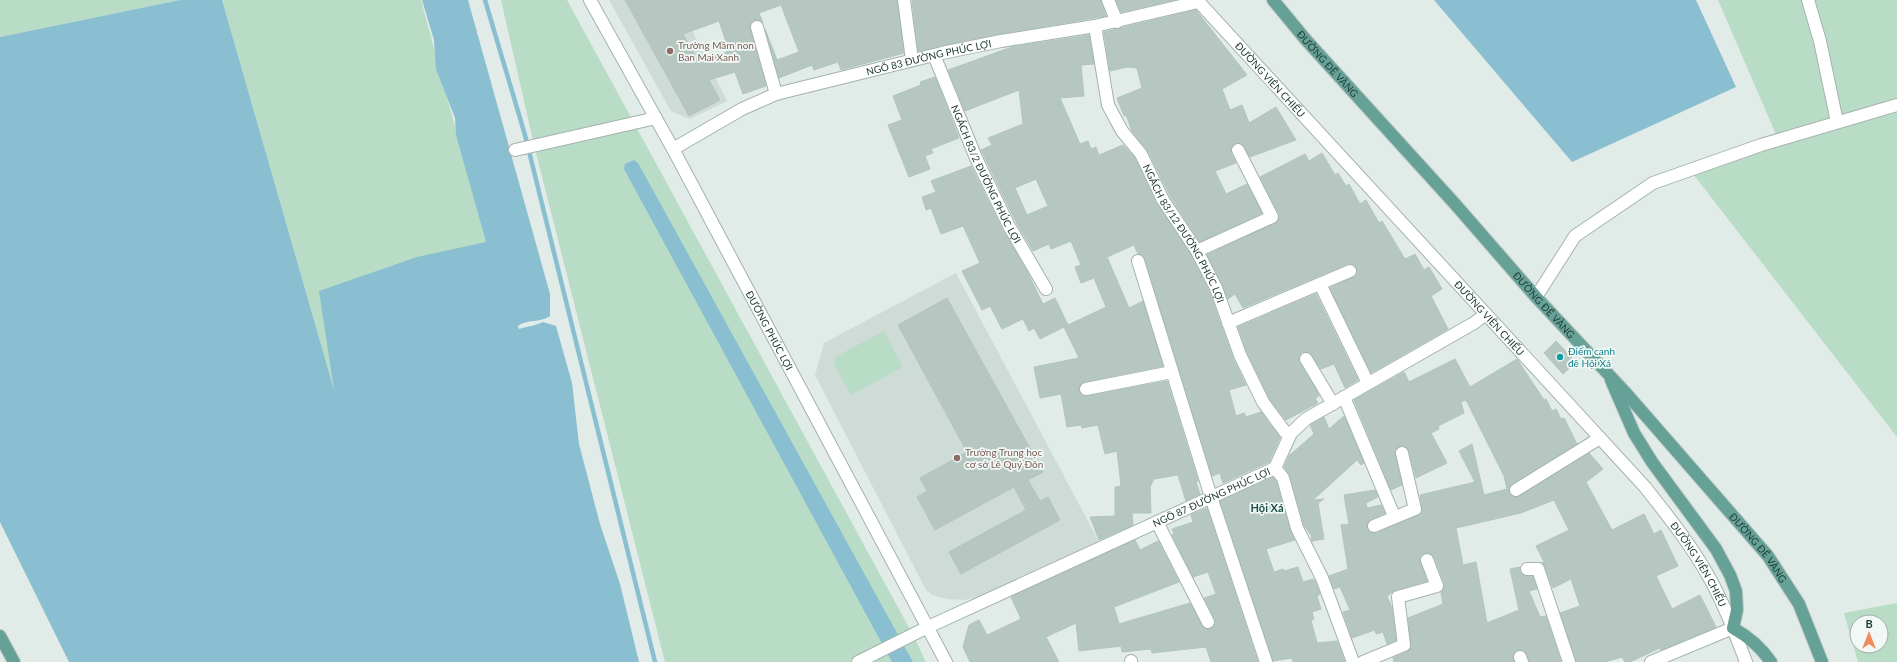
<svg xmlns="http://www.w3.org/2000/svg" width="1897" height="662" font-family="Lato,sans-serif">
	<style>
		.built { fill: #cfdbd6 }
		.green { fill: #b9dcc6; fill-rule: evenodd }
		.water { fill: #89bfd0 }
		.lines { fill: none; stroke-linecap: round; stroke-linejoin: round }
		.stream { stroke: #89bfd0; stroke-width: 4.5 }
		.building { fill: #b6c6c1; stroke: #b3c5bf; fill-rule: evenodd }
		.minor-casing { stroke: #a4b3af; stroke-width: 14 }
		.major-casing { stroke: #c1c8c7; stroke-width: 14 }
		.minor { stroke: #fff; stroke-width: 12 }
		.major { stroke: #65a196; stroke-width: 12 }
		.education-dot { fill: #8d6e63; stroke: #f1f8f5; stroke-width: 1.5 }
		.culture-dot { fill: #0f9aa8; stroke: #f1f8f5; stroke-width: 1.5 }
		.labels { text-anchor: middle; stroke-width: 3.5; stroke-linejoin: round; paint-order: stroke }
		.education-label { font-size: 10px; fill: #785e54; stroke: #f1f8f5; text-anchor: start }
		.street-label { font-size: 10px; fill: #213c37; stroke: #f1f8f5 }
		.culture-label { font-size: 10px; fill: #0d838f; stroke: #f1f8f5; text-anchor: start }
		.neighbourhood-label { font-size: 11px; font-weight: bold; fill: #1d4d46; stroke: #f1f8f5 }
	</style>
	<rect width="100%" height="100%" fill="#e1ebe7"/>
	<path class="built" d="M609,0H677L727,101L690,119L671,111Z
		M956,273L1099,542L982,596L965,600L947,599L932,595L926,590L815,375L824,343Z"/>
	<path class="green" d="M0,0H180L0,37Z
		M222,0H421L486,242L335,394Z
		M501,0H567L913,635L926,662H665L534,145Z
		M1718,0H1897V437L1690,170L1778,139Z
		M884,331L903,367L851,395L834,365L835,357Z
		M1897,603V662H1858L1844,613ZM1857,622H1881V646H1857Z"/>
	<path class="water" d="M180,0H222L334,390L319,291L417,257L486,242L456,135L455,118L436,69L434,40L422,0H468L550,294V316C540,323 527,319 518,326L519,329C528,326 535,326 543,322L556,326L572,383L579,444L600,524L620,584L639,662H69L0,522V37Z
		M1434,0H1696L1736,87L1572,162Z
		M634,160L638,163L913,662H892L624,169L625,164Z"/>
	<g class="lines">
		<path class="stream" d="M485,0L525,135L655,662"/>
	</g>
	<path class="building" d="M625,0H897L904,53L841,70L838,62L814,70L812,65L779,78L765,29L777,60L799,52L781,5L759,13L763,23L759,20H755L750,26L766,86L743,94L735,72L709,80L720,100L689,116ZM719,21L729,51L698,61L683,34Z
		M912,0H1101L1106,16L1000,34L918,51Z
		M1116,0H1174L1121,12Z
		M1196,10L1247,75L1222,89L1230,110L1242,105L1249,123L1276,107L1296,140L1250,157L1242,144L1238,143L1232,146L1231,153L1236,163L1215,171L1226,194L1247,184L1262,213L1200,242L1170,196L1148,151L1132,131L1126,115L1124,116L1117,98L1142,88L1137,68L1127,67L1110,71L1104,32Z
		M1089,35L1094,64L1081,65L1084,96L1060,98L1080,144L1088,141L1091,149L1096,147L1099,155L1123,145L1135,158L1156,203L1191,255L1209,291L1233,358L1246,385L1229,390L1236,416L1244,413L1246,417L1261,412L1280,438L1269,462L1223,483L1220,473L1212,476L1145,259L1143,255L1138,254L1134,245L1107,257L1129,308L1143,301L1163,366L1085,382L1079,386V391L1083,396H1087L1167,381L1198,481L1196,482L1200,494L1186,501L1178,475L1154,479L1150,487L1151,513H1132L1133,525L1099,540L1090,517L1115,516V487L1121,486L1117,451L1105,454L1098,425L1082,428L1081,425L1067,427L1061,394L1040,398L1034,367L1079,358L1064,327L1040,339L1034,328L1029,331L1023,319L1002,329L990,306L982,310L962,271L980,263L963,226L941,234L931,208L926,210L922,197L936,192L931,181L971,166L1002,229L1027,271L1043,304L1055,298L1068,325L1106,307L1094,278L1081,283L1075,267L1081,265L1071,241L1051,249L1049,244L1033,251L1016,222L981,150L992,145L988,138L1023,124L1019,90L965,111L948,70L1012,47ZM1036,179L1048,206L1027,215L1015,188Z
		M935,77L959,138L931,149L933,153L925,156L930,169L909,177L888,125L902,120L893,96L921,85L920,82Z
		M1322,153L1335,175L1338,173L1346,186L1349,184L1360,204L1366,200L1379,223L1382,221L1405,259L1415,254L1424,270L1429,267L1442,289L1431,296L1448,329L1371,373L1330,288L1356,276L1357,272L1354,265L1347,264L1243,308L1235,294L1228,299L1207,255L1278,221L1279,214L1260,177L1305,154L1309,161Z
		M1316,294L1358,380L1345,388L1334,364L1321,369L1310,353L1302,352L1299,356V362L1316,389L1319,396L1315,398L1318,403L1286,420L1269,398L1247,352L1238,327Z
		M947,298L1043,472L1028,480L1040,501L1048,497L1060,520L961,574L949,552L1026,510L1014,487L935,530L917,497L927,491L920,478L967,452L898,325Z
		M1556,341L1576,362L1563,374L1544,353Z
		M1455,359L1470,387L1517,359L1544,400L1546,399L1552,411L1556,409L1561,419L1564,418L1577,444L1512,484L1509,490L1510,494L1516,497L1520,496L1589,453L1603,469L1586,482L1612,530L1644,514L1654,534L1661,530L1678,566L1656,576L1672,609L1700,595L1716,627L1661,650L1660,648L1630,662H1625L1622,657L1605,662H1576L1560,613L1580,606L1571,579L1553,588L1552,586L1545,567L1541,563L1544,562L1536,546L1569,530L1554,500L1521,513L1456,528L1463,565L1476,562L1487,623L1519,610L1510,569L1520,567V572L1523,575L1533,576L1537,589L1529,591L1540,617L1546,616L1561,662H1529L1527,654L1521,650L1514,653L1513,656L1514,662H1394L1393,658L1407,652L1411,648L1408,618L1443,604L1441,592L1444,588V583L1434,557L1428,553L1421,555L1420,559L1427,581L1396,590L1387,596L1392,608L1396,640L1387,644L1383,632L1376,634L1375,630L1352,638L1343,612L1350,610L1340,587L1334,589L1329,576L1348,569L1341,525L1349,524L1344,495L1375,490L1378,497L1366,503L1367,508L1381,505L1385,513L1371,519L1367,525L1369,532L1377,533L1420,514L1422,508L1420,495L1475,482L1459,451L1472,444L1484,495L1507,489L1504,476L1466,400L1461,402L1464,413L1438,426L1439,429L1431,433L1447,463L1416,478L1409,451L1405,446H1400L1397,448L1395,454L1402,485L1391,490L1354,400L1404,372L1409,382Z
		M1344,416L1364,463L1361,465L1357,460L1313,500L1324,499L1318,503L1324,539L1312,541L1311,535L1304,525L1290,476L1284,467L1290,454V455L1314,434L1310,425L1324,417L1329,429Z
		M1273,477L1276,481L1290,530L1295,540L1266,549L1274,572L1283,569L1284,571L1298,567L1303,582L1313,579L1315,581L1320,594L1317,596L1321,609L1312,612L1314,619L1311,620L1317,643L1337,641L1345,662H1293L1292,658L1273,661L1220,501Z
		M1207,508L1258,662H1211L1206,647L1152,653L1151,649L1122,652L1121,646L1079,651L1076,623L1046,637L1059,662H970L963,647L969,625L979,620L987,635L1021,619L1011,597L1135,540L1140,550L1158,541L1179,582L1114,607L1119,624L1190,603L1202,626L1207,629L1212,628L1215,623V619L1204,598L1216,594L1208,572L1193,577L1172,535L1174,534L1172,529L1193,522L1191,515Z"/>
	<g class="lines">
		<defs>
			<g id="minor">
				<path id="s1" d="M590,0L673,149L946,662"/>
				<path d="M904,0L912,60"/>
				<path d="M1108,0L1117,22"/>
				<path id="s2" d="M1197,0L1645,487C1668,516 1691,545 1709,577C1724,604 1735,633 1746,662"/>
				<path d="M1808,0L1820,41L1837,122"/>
				<path id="s3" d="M1095,26L1108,105L1122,131L1141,154L1163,200L1197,251L1216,288L1240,355L1263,402L1285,432L1291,433"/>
				<path d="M757,27L776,94"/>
				<path id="s4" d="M934,55L976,158L1009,226L1046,289"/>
				<path id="s5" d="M673,149L742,109L776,94L942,53L1001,41L1095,26L1198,2"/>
				<path d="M515,150L656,118"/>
				<path d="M1197,251L1272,217L1238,150"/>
				<path d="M1138,261L1211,497L1266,662"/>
				<path d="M1320,284L1368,383"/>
				<path d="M1536,297L1575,236L1653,183L1761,145L1897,105"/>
				<path d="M1228,323L1350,271"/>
				<path d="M1306,359L1333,404"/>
				<path d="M1086,389L1172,372"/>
				<path d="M1344,397L1394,516"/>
				<path d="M1275,468L1283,478L1297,528L1322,578L1353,662"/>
				<path d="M1516,490L1600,438"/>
				<path d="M1157,522L1208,622"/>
				<path d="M1374,526L1415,509L1402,453"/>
				<path d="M1527,569H1538L1569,662"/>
				<path d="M1520,657L1522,662"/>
				<path id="s6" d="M858,662L928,627L1275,468L1291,433L1306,419L1474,323L1486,314"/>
				<path d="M1131,662V661"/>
				<path d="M1363,662L1404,645L1398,597L1437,586L1427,560"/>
				<path d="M1651,662L1733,628"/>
			</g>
			<g id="major">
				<path id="s7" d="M1273,0L1306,40L1455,204L1536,297L1625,392L1768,556L1799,604L1822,662"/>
				<path d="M1611,380L1634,433L1652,462L1716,549L1730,575L1736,591L1737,610L1733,628C1749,637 1761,647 1771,662"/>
				<path d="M0,636L14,662"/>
			</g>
		</defs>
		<use href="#minor" class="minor-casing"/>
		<use href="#major" class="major-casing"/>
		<use href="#minor" class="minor"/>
		<use href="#major" class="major"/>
	</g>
	<g class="education-dot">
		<circle cx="670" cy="51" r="4"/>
		<circle cx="957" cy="458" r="4"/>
	</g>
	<circle class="culture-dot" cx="1560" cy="357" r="4"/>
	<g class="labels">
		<g class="education-label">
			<text x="678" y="49">Trường Mầm non<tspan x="678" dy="12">Ban Mai Xanh</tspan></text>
			<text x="965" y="456">Trường Trung học<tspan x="965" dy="12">cơ sở Lê Quý Đôn</tspan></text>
		</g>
		<g class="street-label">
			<text dy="4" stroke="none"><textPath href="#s5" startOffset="274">NGÕ 83 ĐƯỜNG PHÚC LỢI</textPath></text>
			<text dy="4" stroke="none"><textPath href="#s7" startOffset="84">ĐƯỜNG ĐÊ VÀNG</textPath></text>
			<text dy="4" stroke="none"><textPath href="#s2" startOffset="108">ĐƯỜNG VIÊN CHIẾU</textPath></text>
			<text dy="4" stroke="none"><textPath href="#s4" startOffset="130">NGÁCH 83/2 ĐƯỜNG PHÚC LỢI</textPath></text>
			<text dy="4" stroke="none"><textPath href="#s3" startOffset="230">NGÁCH 83/12 ĐƯỜNG PHÚC LỢI</textPath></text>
			<text dy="4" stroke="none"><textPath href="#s7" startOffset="408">ĐƯỜNG ĐÊ VÀNG</textPath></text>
			<text dy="4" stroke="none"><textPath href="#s2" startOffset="432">ĐƯỜNG VIÊN CHIẾU</textPath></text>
			<text dy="4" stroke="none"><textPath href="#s1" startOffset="376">ĐƯỜNG PHÚC LỢI</textPath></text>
			<text dy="4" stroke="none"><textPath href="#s6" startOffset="390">NGÕ 87 ĐƯỜNG PHÚC LỢI</textPath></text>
			<text dy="4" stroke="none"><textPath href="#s7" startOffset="732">ĐƯỜNG ĐÊ VÀNG</textPath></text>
			<text dy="4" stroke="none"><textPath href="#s2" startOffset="756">ĐƯỜNG VIÊN CHIẾU</textPath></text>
		</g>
		<g class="culture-label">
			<text x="1568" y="355">Điếm canh<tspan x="1568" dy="12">đê Hội Xá</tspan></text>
		</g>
		<g class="neighbourhood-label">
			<text x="1267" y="512">Hội Xá</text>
		</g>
	</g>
	<g transform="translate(1869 634)"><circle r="19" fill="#f1f8f5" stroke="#9eada9"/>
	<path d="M0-3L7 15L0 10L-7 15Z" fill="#f18b59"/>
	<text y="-6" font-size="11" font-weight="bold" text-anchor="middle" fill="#213c37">B</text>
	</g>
</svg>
